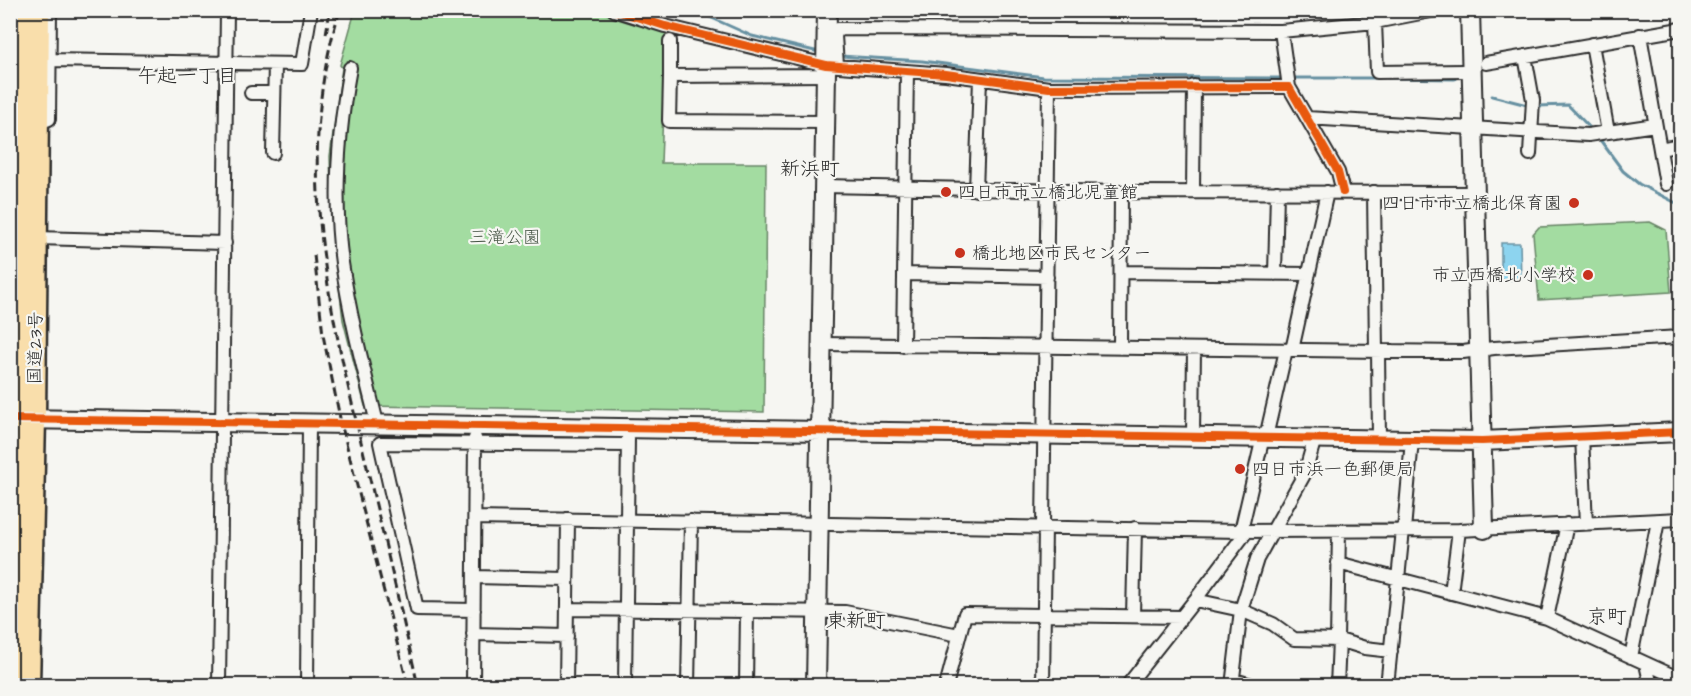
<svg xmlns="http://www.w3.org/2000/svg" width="1691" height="696" font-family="'Architects Daughter','Klee One',sans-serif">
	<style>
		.green { fill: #a3dca1; stroke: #678466; stroke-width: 1.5 }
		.water { fill: #8dd4ef; stroke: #6690a1; stroke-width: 1.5 }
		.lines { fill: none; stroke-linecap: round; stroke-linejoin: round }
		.stream { stroke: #6690a1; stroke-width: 3 }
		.street-casing { stroke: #2b2b2b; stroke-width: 16 }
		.secondary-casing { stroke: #2b2b2b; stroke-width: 22 }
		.highway-casing { stroke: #2b2b2b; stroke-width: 27 }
		.street { stroke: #f6f6f2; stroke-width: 12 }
		.secondary { stroke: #f6f6f2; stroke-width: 18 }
		.highway { stroke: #f9deab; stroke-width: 22 }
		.rail { stroke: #2b2b2b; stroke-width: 3; stroke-dasharray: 9 4.5; stroke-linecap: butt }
		.cycleway-casing { stroke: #f6f6f2; stroke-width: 11 }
		.cycleway { stroke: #e8590c; stroke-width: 8 }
		.poi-dot { fill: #c8321e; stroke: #f6f6f2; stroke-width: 2 }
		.labels { text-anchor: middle; stroke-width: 4.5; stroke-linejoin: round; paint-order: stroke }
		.poi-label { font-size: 18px; fill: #2b2b2b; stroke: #f6f6f2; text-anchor: start }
		.park-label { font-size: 18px; fill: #495748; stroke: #f6f6f2 }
		.street-label { font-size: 18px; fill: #2b2b2b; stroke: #f6f6f2 }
		.neighbourhood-label { font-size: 20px; fill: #2b2b2b; stroke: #f6f6f2 }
	</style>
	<rect width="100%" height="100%" fill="#f6f6f2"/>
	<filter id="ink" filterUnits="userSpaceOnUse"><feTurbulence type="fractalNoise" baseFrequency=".0167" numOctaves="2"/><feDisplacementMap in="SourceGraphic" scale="12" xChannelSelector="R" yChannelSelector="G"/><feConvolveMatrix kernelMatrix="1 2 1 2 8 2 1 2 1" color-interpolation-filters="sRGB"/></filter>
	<g filter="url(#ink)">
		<path class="green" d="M355,11H597L666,31L661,163H766L764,412L365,406L343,320L332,224L330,156L342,68L340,65Z
			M1650,222L1666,230L1671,292L1539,300L1533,234L1539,227Z"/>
		<path class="water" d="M1501,243H1520L1521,280H1501Z"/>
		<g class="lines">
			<path class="stream" d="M694,10L752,36L819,52
				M840,56L922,61L1044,77L1285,78
				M1292,78H1378
				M1388,78L1455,79
				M1492,96L1531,106
				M1537,106L1568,105L1592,130
				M1598,137L1623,171L1639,184L1680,205"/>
			<defs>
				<path id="street" d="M614,10L665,26L826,65L946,74L1049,88L1289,87L1338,172L1343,192
					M1375,22L1377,72L1465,71
					M1281,31L1289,87
					M1640,35L1666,184
					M1592,44L1608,132
					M1525,56L1533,100L1530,154
					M49,60L302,64L311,10
					M1486,63L1680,29
					M837,65L835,36L838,29L1281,31L1375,22L1436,10
					M350,68C338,133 333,197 342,263C350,317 364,370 377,423
					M670,76V41
					M251,93H274
					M1307,118L1588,135L1655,125
					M825,122L669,121L670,76L826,75
					M37,124L49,119L50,10
					M1660,149L1680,145
					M273,153L275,64
					M823,186L1121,192L1476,193
					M976,190L980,79
					M1193,192L1194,86
					M1374,192L1376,351
					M36,238L225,243
					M1121,272L1309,274
					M904,274L1047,277
					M1275,274L1277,192
					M821,344L1463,352L1494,348L1680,337
					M903,346L907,71
					M1120,348L1121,192
					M1292,350L1327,192
					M1378,351L1379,439
					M1193,436L1194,349
					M1582,436L1586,524
					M1266,437L1286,350
					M475,518L1241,531L1459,530L1680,519
					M1043,526L1049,88
					M1404,530L1412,440
					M1241,531L1263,437
					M1338,563L1547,618L1680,679
					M474,577L567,579
					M1451,593L1459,530
					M1195,600L1247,531
					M567,609L845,612L959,635
					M474,610L417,609L380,443L628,445
					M1133,616L1135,528
					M1547,618L1567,524
					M473,634L567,636
					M1337,640L1339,531
					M1631,657L1658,521
					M1646,664L1651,686
					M1234,680L1255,686
					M219,686L227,10
					M307,686L309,422
					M473,686L475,438
					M566,686L568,519
					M625,686L628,438
					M688,686L691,521
					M746,686L747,611
					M946,686L965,614L1181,617
					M1043,686L1045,526
					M1127,686L1195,600L1241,610L1273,624L1294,639L1339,640L1365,648L1391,651
					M1232,686L1241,610L1257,559L1305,473L1315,438
					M1337,686L1339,640
					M1387,686L1403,530"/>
				<path id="secondary" d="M1470,10L1484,529
					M20,419L1482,441L1680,432
					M816,686L827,10"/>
				<path id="highway" d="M13,686L12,419L19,10
					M28,686L34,419L38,10"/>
			</defs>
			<use href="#street" class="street-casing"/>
			<use href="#secondary" class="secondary-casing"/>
			<use href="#highway" class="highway-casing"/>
			<use href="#street" class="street"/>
			<use href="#secondary" class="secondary"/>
			<use href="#highway" class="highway"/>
			<path class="rail" d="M340,10C293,157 328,302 362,446C381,526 400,605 418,686
				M326,34L330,10
				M314,255L323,335L341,423L408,686"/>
			<defs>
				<path id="cycleway" d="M614,10L665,26L826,65L946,74L1049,88L1289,87L1338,172L1343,192
					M10,419L1482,441L1680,432"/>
			</defs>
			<use href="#cycleway" class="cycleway-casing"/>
			<use href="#cycleway" class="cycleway"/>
		</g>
	</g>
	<g class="poi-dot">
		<circle cx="946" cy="192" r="6"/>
		<circle cx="1574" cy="203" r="6"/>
		<circle cx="960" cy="253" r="6"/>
		<circle cx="1588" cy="275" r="6"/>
		<circle cx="1240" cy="469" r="6"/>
	</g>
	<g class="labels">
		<g class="poi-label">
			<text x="958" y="198">四日市市立橋北児童館</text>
			<text x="1562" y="209" text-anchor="end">四日市市立橋北保育園</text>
			<text x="972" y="259">橋北地区市民センター</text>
			<text x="1576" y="281" text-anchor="end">市立西橋北小学校</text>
			<text x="1252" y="475">四日市浜一色郵便局</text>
		</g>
		<g class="park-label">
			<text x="505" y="243">三滝公園</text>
		</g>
		<g class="street-label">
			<text transform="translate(35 348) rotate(-89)" y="6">国道23号</text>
		</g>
		<g class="neighbourhood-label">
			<text x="187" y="82">午起一丁目</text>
			<text x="810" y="175">新浜町</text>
			<text x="1607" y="623">京町</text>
			<text x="856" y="627">東新町</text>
		</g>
	</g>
	<rect width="1691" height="696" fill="none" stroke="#f6f6f2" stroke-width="36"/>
	<rect x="18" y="18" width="1655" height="660" fill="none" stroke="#2b2b2b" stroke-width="2" filter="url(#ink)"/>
</svg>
